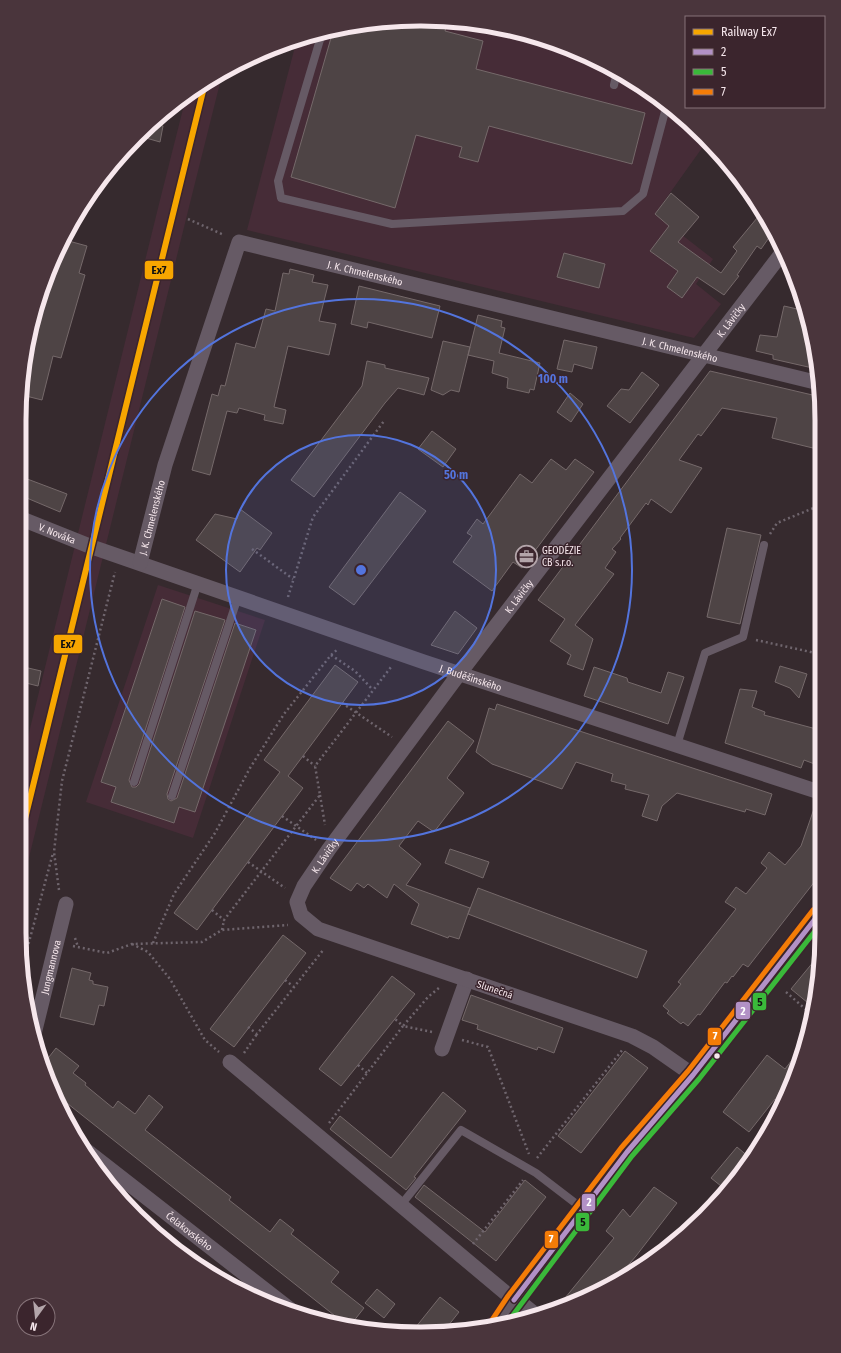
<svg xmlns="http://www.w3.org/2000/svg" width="841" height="1353" font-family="'Fira Sans Condensed',sans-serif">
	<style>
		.built { fill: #462c37 }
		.building { fill: #4e4445; stroke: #75696a }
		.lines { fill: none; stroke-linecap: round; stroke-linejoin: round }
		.path { stroke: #6f656d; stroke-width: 2.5; stroke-dasharray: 2 3; stroke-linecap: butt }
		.service { stroke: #665a65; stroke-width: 8 }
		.minor { stroke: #665a65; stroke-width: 15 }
		.tertiary { stroke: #665a65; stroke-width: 19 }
		.bus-1-casing { stroke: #3b252d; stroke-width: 8 }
		.bus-2-casing { stroke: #3b252d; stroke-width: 8 }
		.bus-3-casing { stroke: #3b252d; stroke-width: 8 }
		.bus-1 { stroke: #b291c6; stroke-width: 5 }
		.bus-2 { stroke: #3ab93a; stroke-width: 5 }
		.bus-3 { stroke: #f47c07; stroke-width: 5 }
		.rail-1-casing { stroke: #3b252d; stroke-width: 9 }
		.rail-1 { stroke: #f7a600; stroke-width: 6 }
		.ring { fill: none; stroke: #5374dd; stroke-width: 2 }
		.bus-dot { fill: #f6e7ec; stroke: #3b252d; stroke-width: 1.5 }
		.labels { text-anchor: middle; stroke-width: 3; stroke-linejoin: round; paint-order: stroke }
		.street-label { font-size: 10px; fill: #f6e7ec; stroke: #3b252d }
		.poi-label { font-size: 10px; fill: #f6e7ec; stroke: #3b252d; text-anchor: start }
		.rim { fill: none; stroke: #f6e7ec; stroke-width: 5 }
		.centre { fill: #5374dd; stroke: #3b252d; stroke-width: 2 }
		.ring-label { font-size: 12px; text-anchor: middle; font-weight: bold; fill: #5374dd; stroke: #3b252d; stroke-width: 3; stroke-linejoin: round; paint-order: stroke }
		.line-badge { stroke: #3b252d; stroke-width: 1.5 }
		.badge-label { font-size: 11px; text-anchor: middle; font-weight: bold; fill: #fff }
		.pale-badge-label { font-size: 11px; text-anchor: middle; font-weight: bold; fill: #111 }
	</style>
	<rect width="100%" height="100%" fill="#362a2e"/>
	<path class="built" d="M447,20L525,33L598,61L665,102L707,141L655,214L713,259L696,284L721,304L694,338L247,230L297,39L368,22Z
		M223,71L188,211L22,886V761L159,204L186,97Z
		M158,585L265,620L193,838L86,802Z"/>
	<path class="building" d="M448,20L445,31L483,41L476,69L645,113L632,164L489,126L478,162L459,157L462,147L416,135L395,208L291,177L333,31L368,22Z
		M152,123L163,126L160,142L139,136Z
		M671,193L699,217L678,242L721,273L737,251L733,247L762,212L768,220L773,232L761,249L757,246L737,275L739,276L724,295L697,277L682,298L667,287L678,271L650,251L669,226L655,214Z
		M65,240L87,246L79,273L85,275L61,358L53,356L42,400L22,395V376L34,336L31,335L32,334L41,305H43L46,298L55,267L52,266L54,258Z
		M564,253L605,264L599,288L557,277Z
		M290,269L314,275L312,282L328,285L319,321L336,324L329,355L288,346L274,407L286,410L283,424L264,420L265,415L239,408L237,413L227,411L210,475L192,470L212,394L218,396L221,385L225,386L236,343L255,348L266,309L275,311L283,273L289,274Z
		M359,286L440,306L432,338L368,322L367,328L351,324Z
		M784,306L806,311L817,369L773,359V355L756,351L760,335L777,337Z
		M478,315L502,321L501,327L505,328L499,353L540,363L534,390L530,389L529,393L507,388L508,378L492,373L494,361L468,355Z
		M564,340L597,347L592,369L574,364L572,372L557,369Z
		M443,341L470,347L459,392L451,390L443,395L431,390Z
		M367,361L385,365V368L429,378L424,395L398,388L385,403L314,497L291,480L362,386Z
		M710,371L821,397V450L772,438L777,418L722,408L701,436L698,434L679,460L702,468L671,513L651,499L648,505L646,503L620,538L621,539L612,549L616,552L605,568L614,574L575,625L593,639L583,670L567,664L571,655L550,641L565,619L538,600Z
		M642,372L659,385L630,423L607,406L621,389L629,390Z
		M570,393L583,404L571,422L557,412Z
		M432,431L456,449L443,467L418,449Z
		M551,459L566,470L575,459L594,472L522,568L513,562L492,591L453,562L472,536L467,533L477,519L483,524L520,474L532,483Z
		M22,477L67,494L60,512L22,496Z
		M400,492L426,511L354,605L329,587Z
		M240,509L272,533L260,550L257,548L240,572L196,540L215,514L237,519Z
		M727,528L761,535L740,624L707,617Z
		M162,599L185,607L129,780L132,787H136L139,784L195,611L225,620L167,794L168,799L171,801L177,798L235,623L256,630L195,812L179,807L174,823L111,802L116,787L101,782Z
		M455,611L477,628L458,654L431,645Z
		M335,665L358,682L288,776L303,788L197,930L174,913L280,772L264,760Z
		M780,666L807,674L799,698L790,688L775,682Z
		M24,667L41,671L38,686L22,682Z
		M594,667L627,678L628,682L661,693L668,672L684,677L668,724L584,696Z
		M740,689L757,691L752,707L765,712L764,715L820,730V766L804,760L801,768L725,743Z
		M497,704L772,794L765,815L746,809L745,812L677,793L662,806L657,821L642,816L649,795L625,789L626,785L611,781L613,774L576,762L562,789L492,764L476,752L489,708L495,710Z
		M448,721L474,741L447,778L464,793L434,832L418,821L399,846L421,864L406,885L470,908L459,939L449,936L448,938L411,924L419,904L394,884L387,898L368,884L364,888L357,883L351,891L330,878Z
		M816,803H819V876L748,967L743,964L733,977L732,976L727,983L725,982L700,1015L698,1014L688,1026L683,1022L681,1024L667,1013L669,1011L663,1006L681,984L678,982L736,909L725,902L736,887L746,894L767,868L761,863L769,852L785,865L801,846Z
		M450,849L489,862L483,878L445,863Z
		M478,888L647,951L637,978L468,914Z
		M283,935L306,953L234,1047L210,1029Z
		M819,955V984L813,1007L791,989Z
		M72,968L91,973L89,980L93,981V984L108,987L104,1006L99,1005L94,1025L60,1017Z
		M392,976L415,994L341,1086L319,1069Z
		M471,995L563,1028L554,1053L538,1047L537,1050L477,1029L478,1025L462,1020Z
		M802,1047L792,1086L781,1104L775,1099L749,1132L723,1112L767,1055L785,1069Z
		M56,1048L79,1066L73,1073L86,1083L85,1085L113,1108L118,1101L135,1114L149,1095L163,1107L145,1130L231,1197L229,1200L270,1232L280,1219L294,1230L291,1234L339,1272L331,1282L364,1308L349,1327L58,1096L42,1066Z
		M625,1051L648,1068L581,1153L558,1136Z
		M443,1092L466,1111L414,1177L416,1178L406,1190L330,1129L340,1116L391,1158Z
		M737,1147L750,1158L739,1177L726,1190L711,1178Z
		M525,1180L546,1197L496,1261L415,1197L424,1185L485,1232Z
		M654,1187L677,1203L636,1256L614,1282L574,1303L556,1309L614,1238L606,1231L623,1209L630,1217Z
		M377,1289L395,1304L384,1318L365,1303Z
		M440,1297L459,1312L444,1331L420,1334L411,1333Z"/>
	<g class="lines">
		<path class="path" d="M188,219L224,235
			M770,534L777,523L821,505
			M252,549L293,579
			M288,597L313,517L384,421
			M756,640L820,654
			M331,655L355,671L373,690
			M342,703L392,737
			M303,756L315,766
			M320,795L325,825
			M282,816L316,840
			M248,862L285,888
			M59,890L54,852L62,781L115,572
			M212,910L224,920L320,795L315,766L391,667
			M222,930L224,920
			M75,938L78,947
			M153,943L174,894L215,833L250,768L284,714L331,655L338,649
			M132,944L148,952L170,979L205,1040L219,1052
			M73,946L107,953L132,944L202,942L222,930L288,925
			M22,968L53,853
			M285,980L294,987
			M786,992L811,1014
			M248,1027L257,1034L324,949
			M432,1032L403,1026L428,997L440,987
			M462,1040L488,1047L529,1154
			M244,1053L257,1034
			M358,1065L367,1073
			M329,1123L403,1026L395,1019
			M537,1158L623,1049
			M473,1244L523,1180"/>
		<path class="service" d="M322,33L278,181L281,198L392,224L623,211L643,194L667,104
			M614,85L617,72
			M677,745L705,653L743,637L764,545
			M134,782L198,583
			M172,796L238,597
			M401,1205L461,1130L536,1173L583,1209"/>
		<g class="minor">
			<path id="s1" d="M22,519L92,547L424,662L819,792"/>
			<path id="s2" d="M140,563L165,465L239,242L819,383"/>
			<path id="s3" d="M34,1034L66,904"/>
			<path d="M442,1049L467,979"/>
			<path d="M230,1062L514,1300"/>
			<path id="s4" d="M693,1075L653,1047L632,1036L318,929L301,915L297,902L304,886L329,849L459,674L782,253"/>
			<path id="s5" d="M83,1148L296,1314"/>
		</g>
		<path class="tertiary" d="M514,1300L535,1317
			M498,1324L514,1300L627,1152L693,1075L819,914"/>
		<defs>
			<path id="bus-1" d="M514,1300L627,1152L693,1075L819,914"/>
			<path id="bus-2" d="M507,1323L632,1156L699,1079L819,926"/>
			<path id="bus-3" d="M492,1320L508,1296L621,1148L688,1071L813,910"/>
		</defs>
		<use href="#bus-1" class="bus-1-casing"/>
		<use href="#bus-2" class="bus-2-casing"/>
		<use href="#bus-3" class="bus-3-casing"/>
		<use href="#bus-1" class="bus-1"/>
		<use href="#bus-2" class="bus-2"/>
		<use href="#bus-3" class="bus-3"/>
		<defs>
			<path id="rail-1" d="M22,831L205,83"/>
		</defs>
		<use href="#rail-1" class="rail-1-casing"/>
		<use href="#rail-1" class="rail-1"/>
	</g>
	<circle cx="361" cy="570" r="135" fill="#5374dd" fill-opacity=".12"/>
	<g class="ring">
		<circle cx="361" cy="570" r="135"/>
		<circle cx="361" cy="570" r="271"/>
	</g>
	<defs>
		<symbol id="office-ring" viewBox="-11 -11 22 22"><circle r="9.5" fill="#3b252d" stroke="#b3a5aa" stroke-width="1.5"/><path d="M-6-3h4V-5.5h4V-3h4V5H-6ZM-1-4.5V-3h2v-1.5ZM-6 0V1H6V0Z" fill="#b3a5aa"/></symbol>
	</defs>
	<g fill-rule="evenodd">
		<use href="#office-ring" x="514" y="544" width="25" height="25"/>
	</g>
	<circle class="bus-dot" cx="717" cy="1056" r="3.5"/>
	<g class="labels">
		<g class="street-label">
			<text dy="4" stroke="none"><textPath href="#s2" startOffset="466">J. K. Chmelenského</textPath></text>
			<text dy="4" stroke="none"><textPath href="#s4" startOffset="1166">K. Lávičky</textPath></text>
			<text dy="4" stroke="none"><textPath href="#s2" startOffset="790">J. K. Chmelenského</textPath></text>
			<text dy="4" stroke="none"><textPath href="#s2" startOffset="47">J. K. Chmelenského</textPath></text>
			<text dy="4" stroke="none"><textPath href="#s1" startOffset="38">V. Nováka</textPath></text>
			<text dy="4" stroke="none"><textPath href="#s4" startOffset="818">K. Lávičky</textPath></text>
			<text dy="4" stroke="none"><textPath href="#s1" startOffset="476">J. Buděšínského</textPath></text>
			<text dy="4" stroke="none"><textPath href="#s4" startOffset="494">K. Lávičky</textPath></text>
			<text dy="4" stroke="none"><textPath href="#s3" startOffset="69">Jungmannova</textPath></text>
			<text transform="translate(495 989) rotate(19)" y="4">Slunečná</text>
			<text dy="4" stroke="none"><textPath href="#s5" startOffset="135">Čelakovského</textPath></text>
		</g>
		<g class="poi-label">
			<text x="542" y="554">GEODÉZIE<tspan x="542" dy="12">CB s.r.o.</tspan></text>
		</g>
	</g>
	<path d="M0 0H841V1353H0ZM420 26H421A394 394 0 0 1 815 420V933A394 394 0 0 1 421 1327H420A394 394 0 0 1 26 933V420A394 394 0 0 1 420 26Z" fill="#4a353c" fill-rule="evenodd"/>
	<path class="rim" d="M420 26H421A394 394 0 0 1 815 420V933A394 394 0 0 1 421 1327H420A394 394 0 0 1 26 933V420A394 394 0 0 1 420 26Z"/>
	<circle cx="361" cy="570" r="6" class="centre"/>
	<g class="ring-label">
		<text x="553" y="383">100 m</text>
		<text x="456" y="479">50 m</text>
	</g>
	<g class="line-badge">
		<rect x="144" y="260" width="30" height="20" rx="4" fill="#f7a600"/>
		<rect x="53" y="634" width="30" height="20" rx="4" fill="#f7a600"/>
		<rect x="752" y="992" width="15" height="19" rx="4" fill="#3ab93a"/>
		<rect x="735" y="1001" width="16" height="19" rx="4" fill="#b291c6"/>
		<rect x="707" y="1027" width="15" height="19" rx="4" fill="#f47c07"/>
		<rect x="581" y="1193" width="15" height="19" rx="4" fill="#b291c6"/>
		<rect x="575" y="1212" width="15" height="20" rx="4" fill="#3ab93a"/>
		<rect x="544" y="1230" width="15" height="19" rx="4" fill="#f47c07"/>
	</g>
	<g class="badge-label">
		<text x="743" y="1015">2</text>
		<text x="715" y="1040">7</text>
		<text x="589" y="1206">2</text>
		<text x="551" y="1243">7</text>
	</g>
	<g class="pale-badge-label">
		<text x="159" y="274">Ex7</text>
		<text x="68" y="648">Ex7</text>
		<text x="760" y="1006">5</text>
		<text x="583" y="1226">5</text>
	</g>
	<rect x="685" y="16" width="140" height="92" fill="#3b252d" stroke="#867379"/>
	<rect x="693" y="29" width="20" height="6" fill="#f7a600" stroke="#867379"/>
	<text x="721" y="36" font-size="12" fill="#f6e7ec">Railway Ex7</text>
	<rect x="693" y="49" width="20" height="6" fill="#b291c6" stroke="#867379"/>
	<text x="721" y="56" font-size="12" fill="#f6e7ec">2</text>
	<rect x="693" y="69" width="20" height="6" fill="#3ab93a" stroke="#867379"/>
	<text x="721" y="76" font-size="12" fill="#f6e7ec">5</text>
	<rect x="693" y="89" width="20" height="6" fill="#f47c07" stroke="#867379"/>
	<text x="721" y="96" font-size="12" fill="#f6e7ec">7</text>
	<g transform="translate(36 1317) rotate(195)"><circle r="19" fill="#3b252d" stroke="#867379"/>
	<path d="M0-3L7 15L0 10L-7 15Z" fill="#b3a5aa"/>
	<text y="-6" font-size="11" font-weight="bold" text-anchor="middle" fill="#f6e7ec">N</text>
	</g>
</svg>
